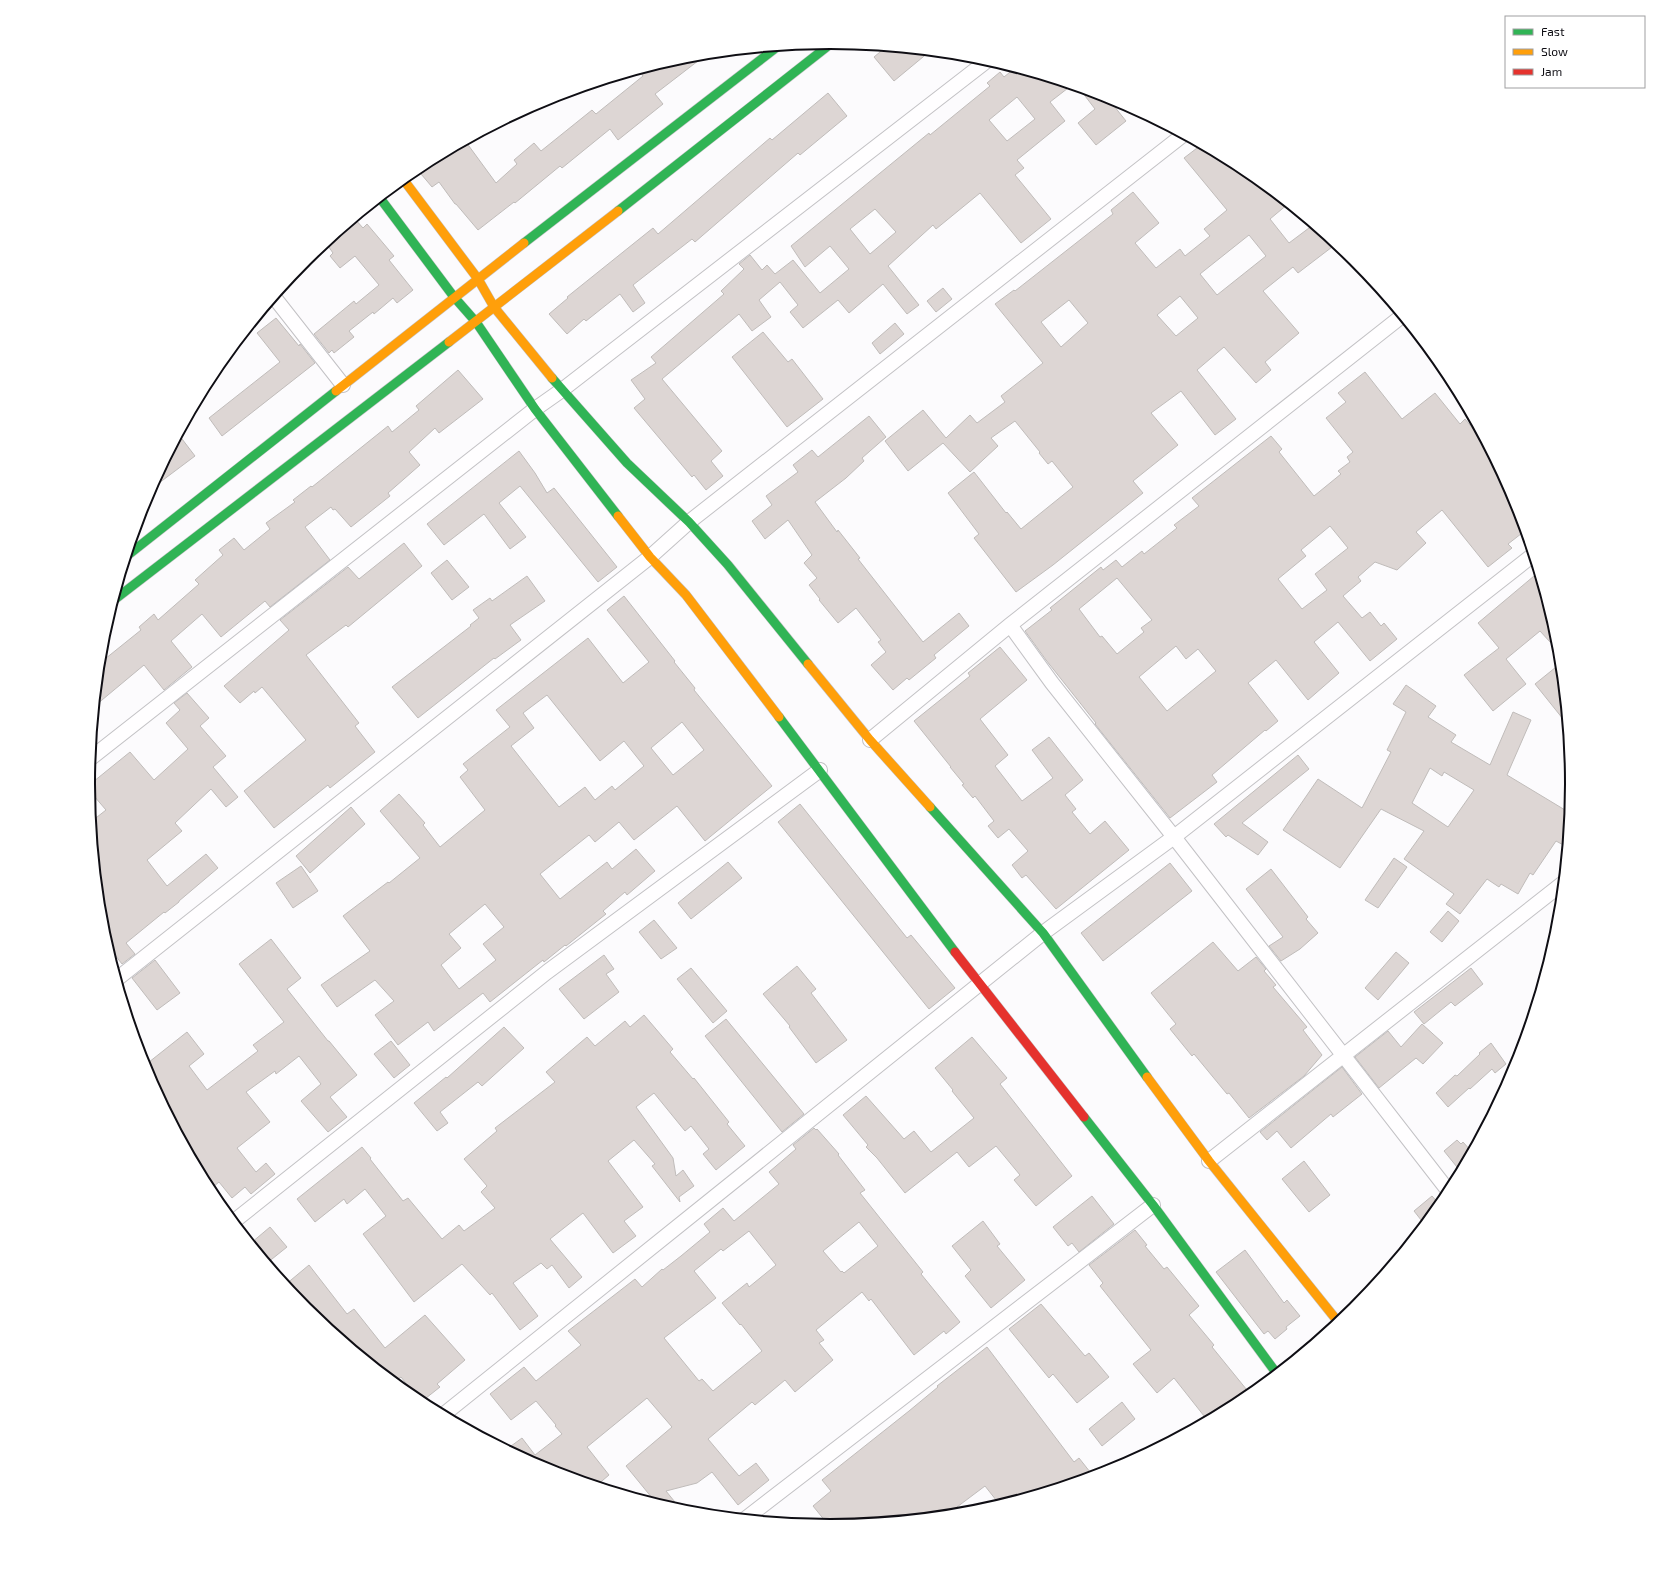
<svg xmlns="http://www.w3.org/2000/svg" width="1661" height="1569" font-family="'Exo 2',sans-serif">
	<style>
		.building { fill: #ddd6d4; stroke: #c0bcba; fill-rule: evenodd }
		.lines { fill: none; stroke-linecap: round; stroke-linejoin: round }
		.street-casing { stroke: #c3c2c5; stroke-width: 16 }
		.fast-casing { stroke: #c3c2c5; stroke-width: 10 }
		.slow-casing { stroke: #c3c2c5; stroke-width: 10 }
		.jam-casing { stroke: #c3c2c5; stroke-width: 10 }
		.street { stroke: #fffeff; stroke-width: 14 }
		.fast { stroke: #30b455; stroke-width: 9 }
		.slow { stroke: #ff9f0a; stroke-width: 9 }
		.jam { stroke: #e5322d; stroke-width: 9 }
		.rim { fill: none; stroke: #0f0e14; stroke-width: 2 }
	</style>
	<rect width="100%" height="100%" fill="#fcfbfd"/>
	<path class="building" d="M886,47L893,48L929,52L894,81L874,57Z
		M707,54L655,94L663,104L618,140L610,129L562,168L560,166L515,203L514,202L478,230L456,204H455L439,182L432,187L416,168L466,142L496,183L517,164L514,160L534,143L541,151L592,110L596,114L643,76L639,70L686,56Z
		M1015,68L1072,85L1050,102L1065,121L1017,160L1024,168L1015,175L1051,219L1021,243L980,193L936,229L933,225L888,266L919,305L907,314L883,284L849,313L838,300L803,328L790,312L798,305L780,282L759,300L771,317L752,331L739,314L662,379L722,451L711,461L723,476L706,490L694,475L692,477L634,408L645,399L631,380L656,363L651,357L724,294L721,291L744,269L739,264L750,255L762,270L767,265L775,274L793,260L820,293L849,269L830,246L805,267L791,246L929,133L930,135L990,86L987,83L1000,72L1004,77ZM1017,97L1035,119L1007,141L989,120ZM875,209L896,232L870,254L850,229Z
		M1079,88L1106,96L1126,121L1096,145L1078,123L1095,109Z
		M828,93L847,116L800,155L798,153L695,242L692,239L633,285L645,303L633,312L620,294L586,321L584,319L567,334L549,314L568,298L567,297L653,228L658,234L770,138L772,140Z
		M1201,145L1243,167L1288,204L1270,219L1289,243L1313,225L1336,244L1298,273L1293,267L1263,291L1299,333L1265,362L1271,370L1256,383L1224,347L1197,370L1236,419L1215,435L1181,391L1151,413L1178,445L1133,481L1143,493L1053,565L1016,592L974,538L979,534L948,493L974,472L1006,513L1007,512L1021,529L1073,487L1052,461L1048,464L1039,453L1040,452L1015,421L991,438L998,446L970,472L943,443L908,471L885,441L923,410L946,438L970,415L977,423L1005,402L1001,396L1043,363L995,304L1014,290L1015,291L1113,214L1111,210L1133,192L1159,223L1135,243L1156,268L1180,249L1185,256L1210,236L1204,229L1227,210L1184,158ZM1249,235L1266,256L1217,295L1200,274ZM1180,296L1198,318L1176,336L1157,315ZM1069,300L1088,323L1061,347L1041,322Z
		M355,219L363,228L367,224L394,256L389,260L413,290L397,303L393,298L374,314L373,312L349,331L354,337L334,353L332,350L329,353L314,334L354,301L356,304L379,285L355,256L340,268L330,256L333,253L326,243Z
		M943,288L952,299L936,312L927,301Z
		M276,318L299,346L300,344L315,363L222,436L209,418L280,362L257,333Z
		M895,323L904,334L880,354L872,343Z
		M763,332L788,362L792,359L823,399L787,427L732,357Z
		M458,370L483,399L439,433L435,428L409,452L420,465L388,493L390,496L351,527L335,509L333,510L331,507L305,527L330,560L270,607L265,601L221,637L202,614L171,641L192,667L164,690L144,665L96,705L100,663L141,630L139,627L154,614L158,620L199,584L195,580L223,555L219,550L234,538L244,550L270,529L266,523L295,502L293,500L311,486L312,487L388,426L392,432L419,410L416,406Z
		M1365,372L1402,419L1435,393L1460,424L1465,419L1488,447L1517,500L1526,530L1508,544L1512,548L1488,567L1442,510L1416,532L1426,543L1397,570L1375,562L1358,577L1361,581L1343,596L1362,618L1370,612L1381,626L1384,623L1397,639L1370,661L1338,622L1314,642L1339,673L1308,700L1276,660L1248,683L1278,721L1266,731L1265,730L1212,775L1217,782L1170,818L1095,724L1096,723L1046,660L1025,631L1052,610L1050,608L1101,567L1103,570L1116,560L1122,567L1142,551L1144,554L1177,528L1174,525L1199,506L1192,498L1271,436L1282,449L1279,452L1314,496L1341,474L1338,471L1350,462L1347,457L1353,452L1326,418L1346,402L1338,393ZM1330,526L1348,548L1315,574L1327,590L1302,609L1278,579L1306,556L1301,550ZM1117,578L1152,620L1141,628L1144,632L1117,654L1102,636L1100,637L1079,609ZM1176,646L1186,659L1198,649L1216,671L1167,711L1139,677Z
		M869,416L886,437L862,458L864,461L846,478L815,502L837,532L838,530L860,558L858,559L923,642L959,613L969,626L934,655L936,658L909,680L907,678L893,690L871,665L886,652L878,642L881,640L856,608L838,623L819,600L820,599L809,585L817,578L804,563L812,555L788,520L765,539L752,521L772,505L766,496L798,472L793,465L812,450L818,457Z
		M179,435L195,456L151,489L168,456Z
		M519,451L535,473L547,493L554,488L617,567L598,582L520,486L499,503L526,537L510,549L484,514L444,545L427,524Z
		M404,543L422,566L348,627L346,625L306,655L359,723L355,726L375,752L330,788L328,785L274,828L244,791L306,740L262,687L255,693L254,691L240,703L224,686L289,630L280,620L348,567L359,579Z
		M447,560L469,587L452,600L431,573Z
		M527,576L545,601L510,625L521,640L495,659L494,658L418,718L392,687L471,626L470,625L479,618L473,610L490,598L492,601Z
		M1534,576L1543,587L1559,640L1560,653L1540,631L1506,659L1526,684L1493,711L1464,675L1499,648L1478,623Z
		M624,596L675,661L674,662L695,688L694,690L772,786L705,841L677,806L634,840L619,822L595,842L589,835L540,874L560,899L607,862L612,869L636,849L655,871L627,895L625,892L603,911L606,914L566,946L565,945L544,962L543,960L490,1002L483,993L434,1031L428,1022L398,1045L375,1015L394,1001L375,980L337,1007L321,985L370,951L343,916L388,882L389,883L420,858L380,811L399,794L425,823L423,825L440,847L485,810L460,777L468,770L463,764L510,727L496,710L588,638L623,683L649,662L607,610ZM547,695L600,761L624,741L644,766L615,790L612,786L595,800L585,787L559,807L511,746L534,728L523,713ZM682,722L704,750L673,775L651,748ZM485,904L504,927L483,944L496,960L459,989L441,965L461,948L449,934Z
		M1000,647L1027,680L980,719L1008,755L995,766L1022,801L1053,778L1032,750L1049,737L1083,780L1065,795L1076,809L1072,812L1090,834L1105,821L1129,850L1056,909L1026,875L1022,878L1012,865L1028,851L1009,829L998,838L988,826L994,821L975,796L973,798L962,785L964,784L950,767H951L914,721L970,676L968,673Z
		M1561,663L1564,688L1567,724L1535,684Z
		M1406,685L1436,706L1428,717L1456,735L1451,742L1490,765L1513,712L1531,720L1507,775L1570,813L1567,847L1556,841L1533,875L1530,873L1518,894L1501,884L1499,887L1487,879L1460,914L1446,904L1454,894L1404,859L1424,831L1381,809L1340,868L1283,830L1318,779L1362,808L1391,752L1387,750L1406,712L1393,704ZM1430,768L1442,776L1444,772L1474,790L1448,827L1412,803Z
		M187,693L209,718L200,726L226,756L213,767L238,797L226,807L211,789L175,823L182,831L147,860L167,886L206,854L218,868L179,901V902L165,913L164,912L126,943L135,954L122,964L115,955L111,959L102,929L92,821L106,810L88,789V786L130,752L154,780L188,749L166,723L180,710L174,703Z
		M1298,755L1309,769L1242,823L1268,842L1258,855L1228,835L1226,837L1214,824Z
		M800,804L907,938L911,935L955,988L929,1009L778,822Z
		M351,807L365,824L310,873L296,856Z
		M1394,858L1407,867L1378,908L1365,900Z
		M728,862L742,878L691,919L678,903Z
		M1170,863L1192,891L1103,961L1081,933Z
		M301,866L318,891L293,908L276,883Z
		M1271,869L1308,917L1306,919L1318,933L1300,949L1281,961L1269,946L1283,937L1246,889Z
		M1448,911L1459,921L1442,942L1430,932Z
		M654,920L677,948L661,959L639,932Z
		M271,939L301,978L287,989L328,1041H329L357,1075L330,1097L347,1117L328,1132L301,1101L321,1084L299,1056L276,1074L275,1071L246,1092L270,1122L237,1148L256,1172L266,1163L275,1174L251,1194L245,1187L232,1198L219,1182L213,1187L199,1171L144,1066L187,1032L204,1054L189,1066L207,1090L258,1051L253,1045L284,1022L239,964Z
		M1213,942L1238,971L1256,957L1266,969L1264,971L1276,985L1273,987L1307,1027L1303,1030L1322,1055L1304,1076L1249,1118L1229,1093L1227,1094L1194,1054L1192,1056L1170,1029L1176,1024L1151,993Z
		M1396,952L1409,963L1378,1000L1365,988Z
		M604,955L614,969L606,974L619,992L584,1019L559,989Z
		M155,960L180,993L157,1010L132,978Z
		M797,966L816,989L811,993L847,1040L816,1063L789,1027L790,1026L763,994Z
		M691,968L727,1011L713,1023L677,979Z
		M1471,968L1483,984L1455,1006L1451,1002L1424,1024L1414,1012Z
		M644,1015L673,1049L670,1052L693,1079L694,1078L729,1122L727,1124L745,1146L716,1170L703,1154L709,1149L691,1126L685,1131L654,1093L636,1107L673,1158L676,1176L683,1170L694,1186L679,1197L680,1202L652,1166L655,1164L634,1140L608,1161L643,1207L624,1221L636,1236L613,1253L583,1213L550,1239L582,1277L569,1288L552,1265L547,1269L541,1263L513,1283L538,1316L520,1330L492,1293L490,1295L462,1264L414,1302L363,1234L386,1216L365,1189L347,1204L344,1199L315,1222L297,1199L362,1147L371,1158L370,1159L403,1201L408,1198L442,1239L459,1225L464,1231L495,1208L481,1192L487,1186L464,1159L497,1131L495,1128L555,1082L546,1072L587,1037L595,1046L625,1021L630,1027Z
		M726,1019L804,1114L782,1132L705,1036Z
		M1422,1024L1443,1043L1423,1064L1416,1058L1379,1088L1355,1057L1388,1031L1401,1047Z
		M504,1027L524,1048L482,1086L478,1082L440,1112L448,1123L437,1131L414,1103L446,1077L447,1078Z
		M972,1037L1007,1078L1000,1084L1072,1176L1036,1206L1014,1180L1020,1175L996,1146L969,1167L957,1152L905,1193L877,1158L866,1147L868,1145L843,1115L866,1096L904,1139L914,1131L931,1152L974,1118L952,1091L953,1090L935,1068Z
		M391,1041L410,1065L394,1078L374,1054Z
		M1491,1043L1506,1064L1495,1073L1492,1069L1470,1089L1469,1088L1448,1107L1436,1093L1455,1075L1457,1076L1480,1054L1479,1053Z
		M1342,1067L1362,1094L1333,1117L1331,1114L1291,1148L1277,1131L1267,1140L1260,1132Z
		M814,1128L816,1130L817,1129L839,1154L838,1155L865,1190L860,1193L923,1272L921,1274L960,1322L946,1334L944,1331L914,1355L871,1299L869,1301L862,1292L816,1330L824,1340L819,1343L833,1360L795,1392L785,1380L755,1405L752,1402L708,1439L739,1476L756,1463L769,1480L738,1505L712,1472L697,1483L666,1491L683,1512L657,1504L626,1466L672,1427L647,1398L587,1447L609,1475L596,1486L546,1470L507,1449L522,1438L535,1455L562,1434L555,1426L556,1425L536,1401L511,1420L490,1394L524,1367L536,1381L581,1345L568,1331L635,1279L642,1287L662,1269L663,1270L681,1256L710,1232L704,1224L723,1208L734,1221L779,1184L769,1172L796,1149L793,1145ZM859,1222L878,1246L844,1273L842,1271L841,1272L823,1251ZM749,1231L776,1265L749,1287L747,1283L722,1303L740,1325L741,1324L762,1351L713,1391L702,1379L699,1381L664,1338L716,1298L694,1271L721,1249L723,1251Z
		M1457,1140L1461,1144L1463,1142L1472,1152L1461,1172L1444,1151Z
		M1304,1161L1330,1195L1309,1212L1282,1179Z
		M1092,1196L1114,1224L1079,1252L1072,1243L1068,1246L1053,1227Z
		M1432,1196L1441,1206L1425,1225L1414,1211Z
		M983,1221L1000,1244L997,1246L1025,1280L991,1308L965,1276L971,1270L952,1246Z
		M270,1227L287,1247L267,1263L251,1243Z
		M1135,1230L1147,1245L1145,1246L1164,1269L1167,1267L1199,1306L1189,1315L1214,1345L1212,1347L1251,1395L1243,1402L1208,1421L1174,1378L1157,1393L1133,1364L1151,1350L1100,1286L1103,1283L1089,1265Z
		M1245,1250L1284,1303L1287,1300L1300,1316L1286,1327L1287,1329L1275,1339L1268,1331L1264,1334L1216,1272Z
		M309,1265L347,1314L354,1309L385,1348L425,1315L465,1360L437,1384L440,1387L421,1402L401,1377L394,1382L305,1309L285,1285Z
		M1041,1304L1085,1356L1089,1353L1109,1377L1077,1403L1053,1374L1049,1378L1009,1329Z
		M987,1347L1074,1462L1079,1458L1094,1477L1000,1505L985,1486L957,1507L962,1514L830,1527L813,1506L831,1491L822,1480L909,1411L938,1387L937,1386Z
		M1122,1402L1135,1419L1102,1446L1089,1429Z"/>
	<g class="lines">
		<defs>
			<path id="street" d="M274,297L343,385
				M1010,625L1052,683L1174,837L1450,1193
				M870,740L1010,625L1402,316
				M91,758L535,409L562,390L988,60
				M117,979L650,557L689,522L1183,135
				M1209,1161L1563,883
				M233,1222L547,972L820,770
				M443,1415L1043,933L1174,837L1533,555
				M745,1519L1153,1205"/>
			<path id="fast" d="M380,198L454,297L476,322L535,409L618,516
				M618,211L833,42
				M524,243L777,47
				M552,378L627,463L689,522L728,565L808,664
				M128,555L336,391
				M114,600L449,342
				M779,717L955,952
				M930,807L1043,933L1147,1077
				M1084,1117L1153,1205L1277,1374"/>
			<path id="slow" d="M403,179L478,279L494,307L552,378
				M449,342L618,211
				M336,391L524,243
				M618,516L650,557L686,595L779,717
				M808,664L870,740L930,807
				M1147,1077L1209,1161L1339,1323"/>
			<path id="jam" d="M955,952L1084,1117"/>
		</defs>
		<use href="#street" class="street-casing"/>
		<use href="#fast" class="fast-casing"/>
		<use href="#slow" class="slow-casing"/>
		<use href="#jam" class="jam-casing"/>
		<use href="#street" class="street"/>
		<use href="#fast" class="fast"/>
		<use href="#slow" class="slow"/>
		<use href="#jam" class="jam"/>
	</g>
	<path d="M0 0H1661V1569H0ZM95 784a735 735 0 1 1 1470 0a735 735 0 1 1-1470 0Z" fill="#fff" fill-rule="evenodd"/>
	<path class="rim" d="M95 784a735 735 0 1 1 1470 0a735 735 0 1 1-1470 0Z"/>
	<rect x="1505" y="16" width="140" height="72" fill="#ffffff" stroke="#9f9fa1"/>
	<rect x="1513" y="29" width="20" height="6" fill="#30b455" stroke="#9f9fa1"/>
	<text x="1541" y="36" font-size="12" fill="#0f0e14">Fast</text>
	<rect x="1513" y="49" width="20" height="6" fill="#ff9f0a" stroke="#9f9fa1"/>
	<text x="1541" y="56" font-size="12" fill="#0f0e14">Slow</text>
	<rect x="1513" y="69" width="20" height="6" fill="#e5322d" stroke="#9f9fa1"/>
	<text x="1541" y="76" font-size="12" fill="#0f0e14">Jam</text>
</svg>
